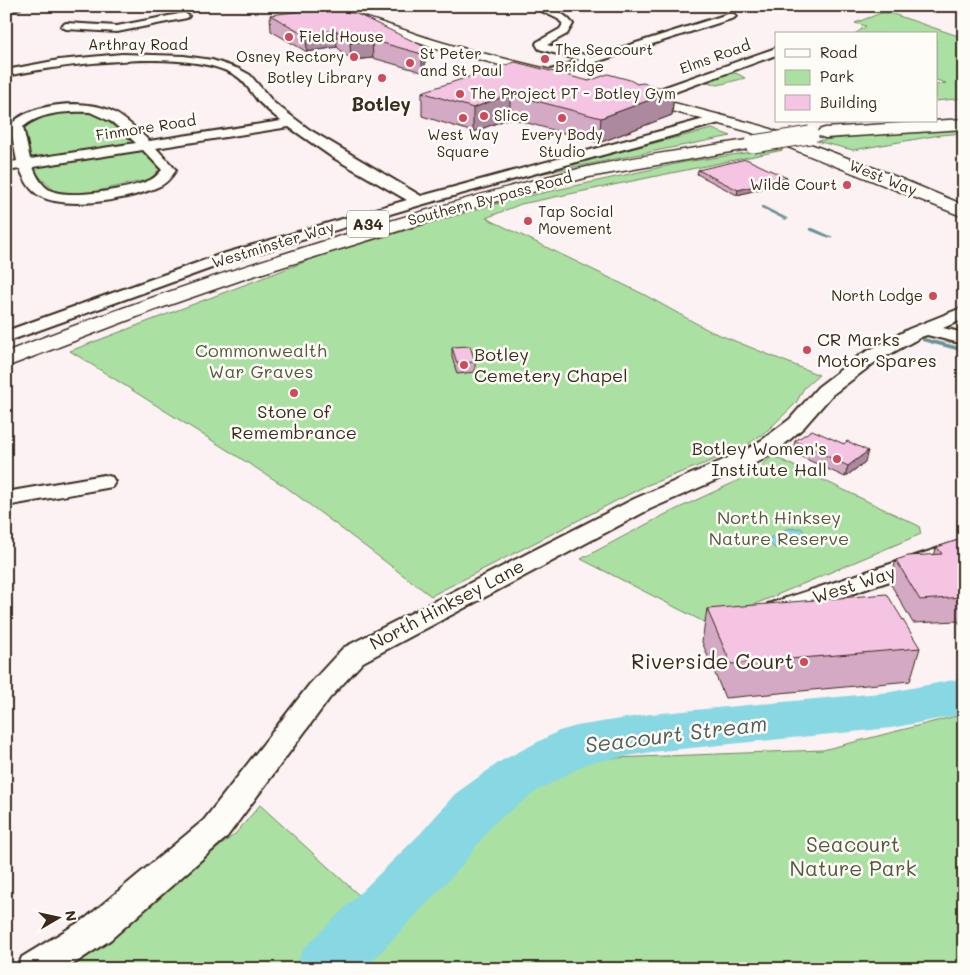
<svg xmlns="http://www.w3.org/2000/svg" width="970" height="975" font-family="Mali,sans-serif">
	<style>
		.green { fill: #abe0a3; stroke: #738560 }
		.water { fill: #87d8e3; stroke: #699294 }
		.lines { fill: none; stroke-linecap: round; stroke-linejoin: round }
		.stream { fill: #699294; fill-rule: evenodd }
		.river { fill: #87d8e3; fill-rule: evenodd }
		.street-casing { stroke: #3b2a1e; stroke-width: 4 }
		.secondary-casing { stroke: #3b2a1e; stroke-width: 3 }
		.highway-casing { stroke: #3b2a1e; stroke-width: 3 }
		.street { fill: #fdfcf7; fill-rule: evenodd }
		.secondary { fill: #fdfcf7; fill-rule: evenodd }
		.highway { fill: #fdfcf7; fill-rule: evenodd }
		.highway-bridge-casing { stroke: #3b2a1e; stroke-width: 19; stroke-linecap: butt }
		.highway-bridge { stroke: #fdfcf7; stroke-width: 17 }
		.wall { fill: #d4a9c3; stroke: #3b2a1e }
		.shaded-wall { fill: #ac899f; stroke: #3b2a1e }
		.building { fill: #f6c4e3; stroke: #3b2a1e }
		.poi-dot { fill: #d1495b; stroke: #fdfcf7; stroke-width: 2 }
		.labels { text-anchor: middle; stroke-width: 5; stroke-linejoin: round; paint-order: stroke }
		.far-poi-label { font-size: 15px; fill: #3b2a1e; stroke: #fdfcf7; text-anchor: start }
		.far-street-label { font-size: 15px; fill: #3b2a1e; stroke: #fdfcf7 }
		.shield { fill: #fdfcf7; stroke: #75695f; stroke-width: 1 }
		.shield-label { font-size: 16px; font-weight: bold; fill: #3b2a1e }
		.poi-label { font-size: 18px; fill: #3b2a1e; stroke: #fdfcf7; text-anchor: start }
		.park-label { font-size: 18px; fill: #57583f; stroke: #fdfcf7 }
		.street-label { font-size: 18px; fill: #3b2a1e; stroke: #fdfcf7 }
		.far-district-label { font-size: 19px; font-weight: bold; fill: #3b2a1e; stroke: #fdfcf7 }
		.near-poi-label { font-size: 21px; fill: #3b2a1e; stroke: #fdfcf7; text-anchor: end }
		.near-park-label { font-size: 21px; fill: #57583f; stroke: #fdfcf7 }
		.near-water-label { font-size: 22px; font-style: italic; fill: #525e59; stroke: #fdfcf7 }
	</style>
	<rect width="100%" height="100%" fill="#fcf1f3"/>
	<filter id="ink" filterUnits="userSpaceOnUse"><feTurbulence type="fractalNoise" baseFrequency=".02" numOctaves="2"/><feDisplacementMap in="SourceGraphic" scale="10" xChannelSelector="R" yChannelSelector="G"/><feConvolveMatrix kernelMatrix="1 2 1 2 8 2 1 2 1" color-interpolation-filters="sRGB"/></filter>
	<g filter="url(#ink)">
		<path class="green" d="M881,13H890L964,38V98L936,101V85L946,83L936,80V34H855L866,26L855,23Z
			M729,72L738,74L745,78L718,85L704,81Z
			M93,110L135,143L28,159L18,125L39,114Z
			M964,127V133L940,135L853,150L816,141L892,132Z
			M712,129L731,136L524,177L621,149L625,150Z
			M139,147L161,167L151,179L93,192L58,194L29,167Z
			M779,148L783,150L521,204L486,218L643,294L710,331L819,375L804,388L796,403L768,430L740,450L645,486L431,596L286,487L70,351L323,255L471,211L510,200L685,162Z
			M773,456L919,526L921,534L708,624L581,559L664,515L750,475Z
			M964,714V969H325L441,850L454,860L479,820L523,788L587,759L823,750Z
			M260,805L373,908L308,969H61L117,930L236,833Z"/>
		<path class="water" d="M801,528L807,534C799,544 787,546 775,548L769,543L770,538L786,529Z"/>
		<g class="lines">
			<path class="stream" d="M761,206H763L789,219L785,220L761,208Z
				M809,228H813L833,237L829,238L809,230Z
				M924,338L964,348V352L922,341V339Z"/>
			<path class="river" d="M964,678V714L891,728L651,752L588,763L537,791L493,824L461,867L365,969H295L303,949L421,833L455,794L501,761L559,731L577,726L651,714L891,692Z"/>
			<defs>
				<path id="street" d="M22,6L20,8L6,13V7Z
					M531,6C548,6 563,11 573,24L567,34L547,45L592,57L728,14H734L736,16L734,18L549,77L545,76L543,74L545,72L580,60L539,49L536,44L537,42L560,29L563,24L558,19Z
					M184,13L189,16L187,18L117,32L66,29L61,26L66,23L117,26Z
					M776,48V55L645,103L641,104L635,100L637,97Z
					M122,54L184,56L212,60L239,69L250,75L274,103L310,130L421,196L719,115L725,119L723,122L424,204L231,261L6,342V331L219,255L407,200L332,157L289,127L156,148L176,170C172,176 167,183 160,186C133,199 67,211 40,196C30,191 24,179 20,169L6,171V163L17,161L10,126C27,103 84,99 109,110C124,117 137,129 149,141L281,121C273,114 265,108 258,101C251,92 245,81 235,75C185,47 62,65 6,76V70L59,60ZM90,112L112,122L136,143L30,159L23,127C41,112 67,111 90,112ZM143,150L162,170C158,174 155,178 150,180C131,189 66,201 48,189C41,184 36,175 33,167Z
					M964,307V319L943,328L964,333V344L927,335L921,337L874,363L832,395L804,427L778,450L760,461L650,509L363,662L329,699L226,838L110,940L66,969H17L22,957L86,918L204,820L309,685L343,648L634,499L744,451L762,440L790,419L818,387L860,355L909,329Z
					M104,475L112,477L115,482L112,487L6,506V492Z
					M964,540V556L777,619L768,616L764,610L768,604Z"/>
				<path id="secondary" d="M296,6C347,6 396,29 444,43C479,53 515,61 551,70L553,73L546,77L466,56H457L381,30L298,8Z
					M636,93L762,126L882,171L964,205V217L750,132L631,100L629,97L631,94Z"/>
				<path id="highway" d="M964,119V129L825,138L819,136L817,133L819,130L825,128Z
					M753,139L759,141L761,144L759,147L589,177L479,206L250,277L155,310L6,367V352C129,303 254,262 380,224C449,204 517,183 587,167C642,155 698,148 753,139Z"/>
			</defs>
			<use href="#street" class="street-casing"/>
			<use href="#secondary" class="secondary-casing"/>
			<use href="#highway" class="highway-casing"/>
			<use href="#street" class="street"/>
			<use href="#secondary" class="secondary"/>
			<use href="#highway" class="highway"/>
			<defs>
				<path id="highway-bridge" d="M753,144L810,135"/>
			</defs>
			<use href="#highway-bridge" class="highway-bridge-casing"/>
			<use href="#highway-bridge" class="highway-bridge"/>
		</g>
		<path class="wall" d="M270,15L425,47V65L422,72L373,58L351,60L337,47L307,52L271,31Z
			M589,81L637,84L674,91L672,115L599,143L510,118L473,132L422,116V92Z
			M698,170L787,178V182L737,195L697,174Z
			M452,347L475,362V372L457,374L452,357Z
			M795,441L844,444L865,462L845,477L793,453Z
			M964,538V630L958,621L913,623L890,583L896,560L934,555L937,547Z
			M707,609L920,648L910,681L725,698L702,642Z"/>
		<path class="shaded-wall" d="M336,30L337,47L307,52L306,35Z
			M372,40L373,58L351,60L350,43Z
			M425,47V65L422,72V54Z
			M674,91L672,115L599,143L601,118Z
			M510,94V118L473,132V108Z
			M787,178V182L737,195L738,190Z
			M868,451L865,462L845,477L848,466Z"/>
		<path class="building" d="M334,7L351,13H355L425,47L422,54L372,40L350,43L336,30L306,35L270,15Z
			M515,62L589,81L608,74L630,80L637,84L643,83L674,91L601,118L510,94L473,108L422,92Z
			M746,159L787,178L738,190L698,170Z
			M470,346L475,362L457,363L452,347Z
			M812,430L844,444L847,441L868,451L848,466L795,441Z
			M964,538V597L920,600L896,560L908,556L942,554L937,547Z
			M887,594L920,648L731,664L707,609Z"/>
	</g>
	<g class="poi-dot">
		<circle cx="289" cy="37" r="5"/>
		<circle cx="354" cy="57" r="5"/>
		<circle cx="545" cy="59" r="5"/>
		<circle cx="410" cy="63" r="5"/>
		<circle cx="382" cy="78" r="5"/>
		<circle cx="460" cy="94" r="5"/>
		<circle cx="484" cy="116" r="5"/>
		<circle cx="463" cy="118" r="5"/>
		<circle cx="562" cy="118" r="5"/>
		<circle cx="847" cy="185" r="5"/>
		<circle cx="528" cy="221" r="5"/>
		<circle cx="933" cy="296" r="5"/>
		<circle cx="807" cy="350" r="5"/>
		<circle cx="464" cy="365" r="5"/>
		<circle cx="294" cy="393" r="5"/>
		<circle cx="837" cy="459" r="5"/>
		<circle cx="804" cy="662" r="5"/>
	</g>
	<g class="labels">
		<g class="far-poi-label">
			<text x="299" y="42">Field House</text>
			<text x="555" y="55">The Seacourt<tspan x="555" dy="17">Bridge</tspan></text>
			<text x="420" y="59">St Peter<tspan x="420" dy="17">and St Paul</tspan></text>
			<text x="344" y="62" text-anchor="end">Osney Rectory</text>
			<text x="372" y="83" text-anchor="end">Botley Library</text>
			<text x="470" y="99">The Project PT - Botley Gym</text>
			<text x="494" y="121">Slice</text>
			<text x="463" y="140" text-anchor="middle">West Way<tspan x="463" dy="17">Square</tspan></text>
			<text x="562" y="140" text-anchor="middle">Every Body<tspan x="562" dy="17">Studio</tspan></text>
			<text x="837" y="190" text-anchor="end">Wilde Court</text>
			<text x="538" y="217">Tap Social<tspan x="538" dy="17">Movement</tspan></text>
			<text x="923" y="301" text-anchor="end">North Lodge</text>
		</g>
		<g class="far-street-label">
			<text x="138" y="50">Arthray Road</text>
			<text transform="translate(715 57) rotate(-20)" y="5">Elms Road</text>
			<text transform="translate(146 128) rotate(-9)" y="5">Finmore Road</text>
			<text transform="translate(883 178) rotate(22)" y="5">West Way</text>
			<text transform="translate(490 199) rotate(-15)" y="5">Southern By-pass Road</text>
			<text transform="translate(273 245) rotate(-17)" y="5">Westminster Way</text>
		</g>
		<rect class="shield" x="347" y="210.5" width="42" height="27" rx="4"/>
		<g class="shield-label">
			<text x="368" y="230">A34</text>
		</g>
		<g class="poi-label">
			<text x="817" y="346">CR Marks<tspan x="817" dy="21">Motor Spares</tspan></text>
			<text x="474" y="361">Botley<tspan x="474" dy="21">Cemetery Chapel</tspan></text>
			<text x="294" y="418" text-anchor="middle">Stone of<tspan x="294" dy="21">Remembrance</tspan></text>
			<text x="827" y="455" text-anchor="end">Botley Women's<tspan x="827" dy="21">Institute Hall</tspan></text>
		</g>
		<g class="park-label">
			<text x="261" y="357">Commonwealth<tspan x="261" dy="21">War Graves</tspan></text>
			<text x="779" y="524">North Hinksey<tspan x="779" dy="21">Nature Reserve</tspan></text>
		</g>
		<g class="street-label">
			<text transform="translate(854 585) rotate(-18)" y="6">West Way</text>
			<text transform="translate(447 605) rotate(-28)" y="6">North Hinksey Lane</text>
		</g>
		<g class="far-district-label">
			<text x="381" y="111">Botley</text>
		</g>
		<g class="near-poi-label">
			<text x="794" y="669">Riverside Court</text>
		</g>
		<g class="near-park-label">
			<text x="853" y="852">Seacourt<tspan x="853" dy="24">Nature Park</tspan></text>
		</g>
		<g class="near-water-label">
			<text transform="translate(676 734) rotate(-7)" y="8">Seacourt Stream</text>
		</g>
	</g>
	<rect width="970" height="975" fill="none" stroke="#fdfcf7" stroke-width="25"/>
	<rect x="12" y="12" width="945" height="950" fill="none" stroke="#3b2a1e" stroke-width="2" filter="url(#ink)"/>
	<rect x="775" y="32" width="162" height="90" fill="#fdfcf7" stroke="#afa8a0"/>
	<rect x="785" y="49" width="25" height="8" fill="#fdfcf7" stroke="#afa8a0"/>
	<text x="820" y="58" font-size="15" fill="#3b2a1e">Road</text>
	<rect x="785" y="70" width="25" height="15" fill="#abe0a3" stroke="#afa8a0"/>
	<text x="820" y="82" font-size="15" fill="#3b2a1e">Park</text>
	<rect x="785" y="95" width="25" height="15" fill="#f6c4e3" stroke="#afa8a0"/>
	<text x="820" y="108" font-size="15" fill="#3b2a1e">Building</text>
	<g transform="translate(58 918) rotate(81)" stroke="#fdfcf7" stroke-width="4" paint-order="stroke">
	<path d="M0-4L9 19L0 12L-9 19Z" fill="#3b2a1e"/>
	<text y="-8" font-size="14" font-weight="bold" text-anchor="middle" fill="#3b2a1e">N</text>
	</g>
</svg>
